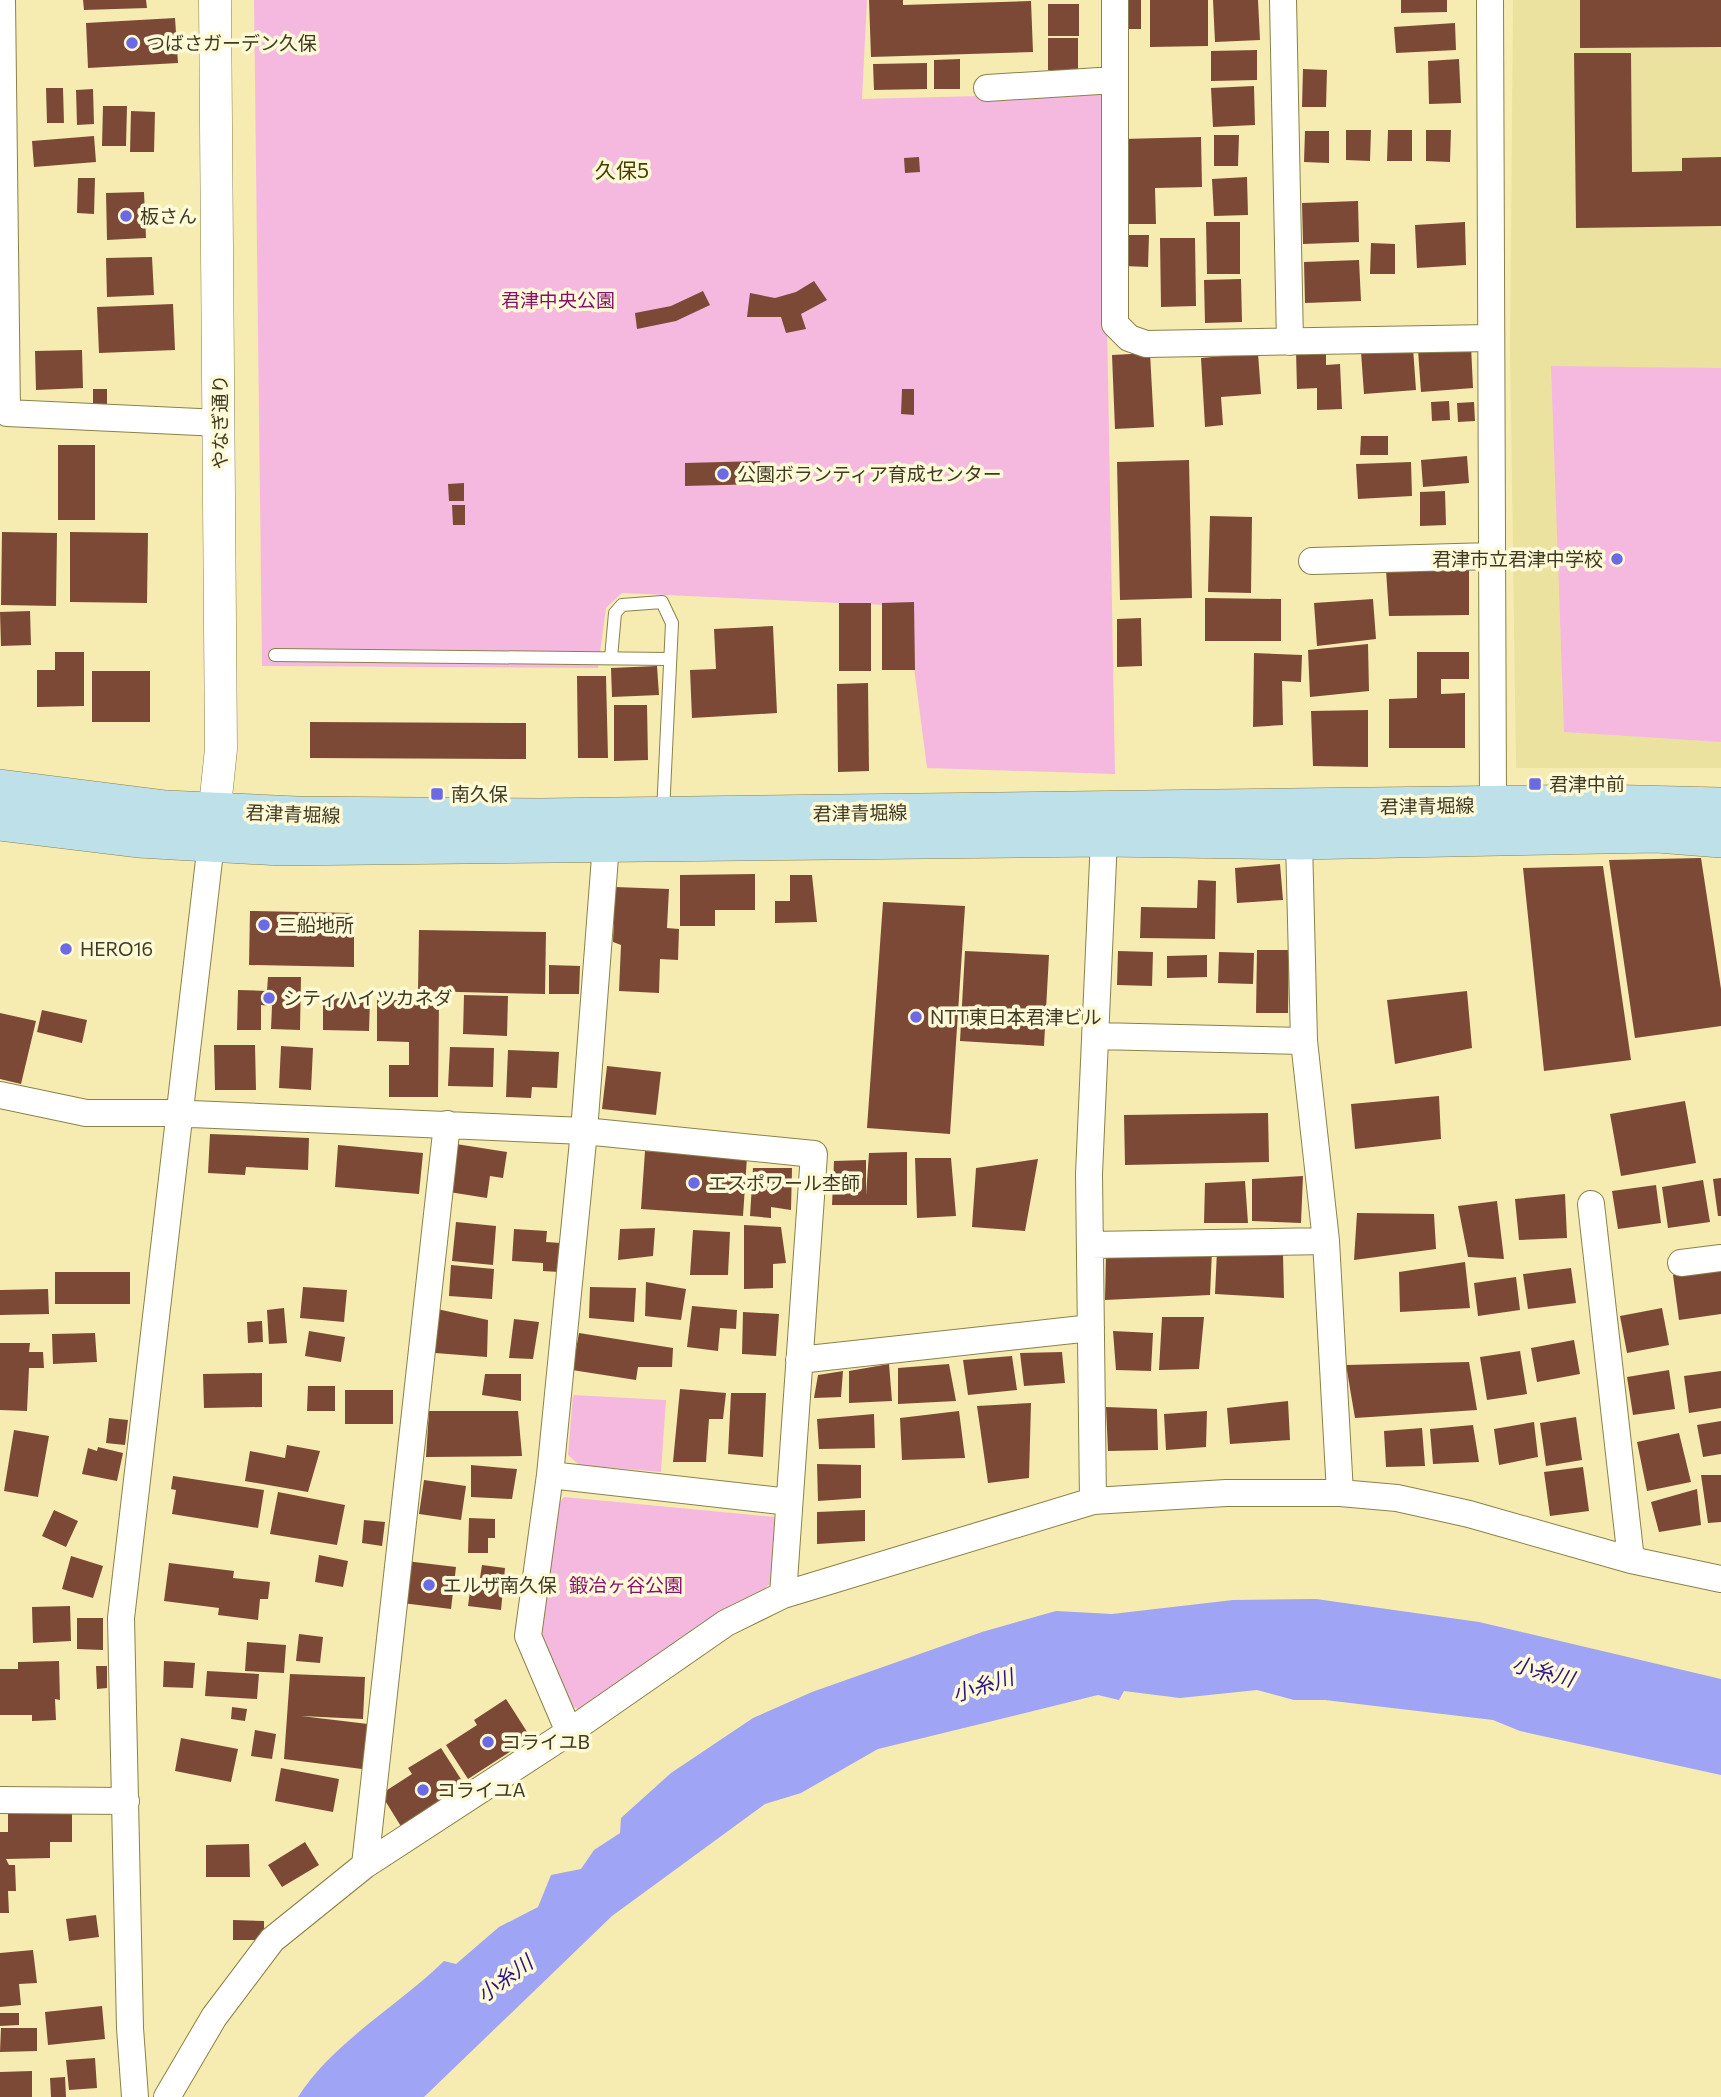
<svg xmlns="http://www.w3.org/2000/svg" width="1721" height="2097" font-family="Commissioner,'Noto Sans JP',sans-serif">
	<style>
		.built { fill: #ece29f }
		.green { fill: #f5b9e0 }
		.water { fill: #9fa4f4 }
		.building { fill: #7d4937 }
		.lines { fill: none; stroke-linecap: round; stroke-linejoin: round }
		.service-casing { stroke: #8a814a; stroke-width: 14 }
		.minor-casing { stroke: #8a814a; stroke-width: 28 }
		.tertiary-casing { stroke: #8a814a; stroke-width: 33 }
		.secondary-casing { stroke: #8a814a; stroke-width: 38 }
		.service { stroke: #fff; stroke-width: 12 }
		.minor { stroke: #fff; stroke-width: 26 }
		.tertiary { stroke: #fff; stroke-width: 32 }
		.secondary { stroke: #bee0e9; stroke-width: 37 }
		.poi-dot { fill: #6b69e3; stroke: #fef9d6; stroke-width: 2.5 }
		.labels { text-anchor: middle; stroke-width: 7; stroke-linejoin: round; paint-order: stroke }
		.poi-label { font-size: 19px; fill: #3e3a23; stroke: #fef9d6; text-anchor: start }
		.park-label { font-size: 19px; fill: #87106c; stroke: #fef9d6 }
		.street-label { font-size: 19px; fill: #3e3a23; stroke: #fef9d6 }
		.neighbourhood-label { font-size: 21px; fill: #473e00; stroke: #fef9d6 }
		.water-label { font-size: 21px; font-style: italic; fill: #2c1488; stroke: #fef9d6 }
	</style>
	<rect width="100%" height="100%" fill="#f6ecb1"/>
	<path class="built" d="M1513,0H1721V768H1516L1510,351Z"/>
	<path class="green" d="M254,0H867L862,99L1103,93L1115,774L927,768L906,606L622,593L606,608L598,668L262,666Z
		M1551,366L1721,368V742L1564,732Z
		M573,1395L666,1400L661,1472L579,1465L568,1455Z
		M564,1497L775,1517L774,1579L760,1594L584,1711L568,1705L540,1642L559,1503Z"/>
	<path class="water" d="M1316,1599L1479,1622L1721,1679V1775L1520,1731L1493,1720L1325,1700H1294L1257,1690L1180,1698L1124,1691L1119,1700L1098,1695L878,1749L801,1793L765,1804L612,1916L424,2097H298C333,2042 398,2006 444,1961L456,1964L499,1927L538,1907L551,1875L581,1869L594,1850L620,1833L621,1818L671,1773L753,1718L812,1692L982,1632L1056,1611L1112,1614L1233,1600Z"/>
	<path class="building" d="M83,0H146L147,8L84,10Z
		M869,0H903V5L1031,1L1033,52L871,57Z
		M1127,0H1141V29H1127Z
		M1150,0H1208V46L1150,47Z
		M1213,0H1258L1260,40L1215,42Z
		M1401,0H1447V12L1401,13Z
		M1580,0H1721V47L1580,48Z
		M1048,4H1079V36H1048Z
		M175,18L178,63L88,68L86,23Z
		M1455,23L1456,50L1396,53L1394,27Z
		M1048,38H1078V70H1048Z
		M1257,50V80L1211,81V51Z
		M1574,53H1631L1632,172L1682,171V158L1721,157V226L1576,228Z
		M960,59V89H934V60Z
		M1459,59L1461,103L1429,104L1428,61Z
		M927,63V89L874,90L873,64Z
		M1303,69L1327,70L1326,107H1302Z
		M1254,86L1255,125L1213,127L1211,88Z
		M46,88H63L64,123H47Z
		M93,89L94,124L77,125L76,90Z
		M103,106H127L126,146H102Z
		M131,111L155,112L154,152H130Z
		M1346,130H1371L1370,161L1346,160Z
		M1388,130H1412V161H1387Z
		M1426,130H1451L1450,162L1426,161Z
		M1305,131H1329V163L1304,162Z
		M1214,135H1239L1238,166H1214Z
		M94,136L96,162L34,167L32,141Z
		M1201,137L1202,187L1155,188L1156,224H1124L1122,139Z
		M919,157L920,172L905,173L904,158Z
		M1247,177L1248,215L1214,216L1212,179Z
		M78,178H95L94,214L77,213Z
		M144,192L146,238L107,240L106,193Z
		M1358,201L1359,242L1303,244L1302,203Z
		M1206,222H1240V274H1207Z
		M1465,222L1466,265L1417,268L1415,225Z
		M1124,235H1149L1148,267L1124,266Z
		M1160,238H1195L1196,306L1161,307Z
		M1371,243L1395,244V274H1370Z
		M152,257L154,295L107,297L106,258Z
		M1359,260L1361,301L1305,303L1304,262Z
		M1241,279L1242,322L1205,323L1204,280Z
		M814,281L827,300L801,314L806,329L786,333L781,317H747L750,293L775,298L796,292Z
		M703,291L710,305L676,321L637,329L635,313L671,306Z
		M173,304L175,350L99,353L97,307Z
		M1471,346L1473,388L1421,392L1418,350Z
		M1413,348L1416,390L1364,394L1361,352Z
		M82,350L83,388L36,390L35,351Z
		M1326,350V365L1340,364L1342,409L1317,410V388L1297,389L1296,351Z
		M1150,353L1154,427L1115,429L1112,355Z
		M1258,353L1261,394L1221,397L1223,425L1205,427L1201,358Z
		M93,389H107V408L93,407Z
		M902,389H914V415L901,414Z
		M1449,401L1450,420L1432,421L1431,402Z
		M1474,402L1475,421L1458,422L1457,403Z
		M1361,436H1388V455H1360Z
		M58,445H95V520H58Z
		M1467,456L1469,483L1423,487L1421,460Z
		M1189,460L1192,598L1120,600L1117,462Z
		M760,461L761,484L685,486V463Z
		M1411,462L1412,496L1358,499L1356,464Z
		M464,483V501H449L448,484Z
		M1445,491L1446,525L1420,526V492Z
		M452,505H465V525H453Z
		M1210,516L1252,517L1251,593L1208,592Z
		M2,532L57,533L56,606L1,605Z
		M70,532L148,533L147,603L70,602Z
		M1469,569V615L1389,616L1386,570Z
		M1205,598L1281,599V641H1205Z
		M1373,599L1376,639L1317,646L1314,603Z
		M914,602L915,670H882V603Z
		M839,603H871V671H839Z
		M30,611L31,645L1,646L0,612Z
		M1141,618L1142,666L1117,667V619Z
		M773,626L777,713L692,718L690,670L716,669L714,629Z
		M1368,644L1369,691L1310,697L1308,650Z
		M55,652H84V706L37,707V670H55Z
		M1417,652H1469V679H1441V694L1465,693V748H1389V699L1417,698Z
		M1254,653L1302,655L1301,682L1282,681L1283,725L1253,727Z
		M657,666L659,695L612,697L611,668Z
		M92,671H150V722H92Z
		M577,676H606L608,758H578Z
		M868,683L869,771L838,772L837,684Z
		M614,705H647L648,760L614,761Z
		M1368,710V767L1313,766L1311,711Z
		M310,722L526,723V759L310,758Z
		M1701,858L1721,989V1026L1635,1038L1609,860Z
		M1280,864L1283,900L1237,903L1235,868Z
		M1603,866L1631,1060L1544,1071L1523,868Z
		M755,874V910H715V926H680V875Z
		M790,875H812L817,922L775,923V901H790Z
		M1198,880L1216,881L1215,939L1140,938L1141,907L1197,908Z
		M615,887L669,889L667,928L679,929L678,960L660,959L659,993L619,991L621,945L613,942Z
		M883,902L965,906L950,1134L867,1128Z
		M250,911L354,913V967L249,965Z
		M419,930L546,932L545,994L418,991Z
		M1257,950H1289L1288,1013H1256Z
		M965,951L1049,955L1044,1046L960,1041Z
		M1118,951L1153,952L1152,986L1117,985Z
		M1219,952L1254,953L1253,984L1218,983Z
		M1207,955V977L1167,978V956Z
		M549,965L580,966L579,994H549Z
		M268,977H301L300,1030L271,1029L272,1006L261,1005V1030H237L238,990L267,991Z
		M1467,991L1472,1048L1395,1064L1387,1000Z
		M464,995L508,996L507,1036L463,1034Z
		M323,998L370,999L369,1031L323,1030Z
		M377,1000H439L438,1097H389V1065H409V1042L377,1041Z
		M42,1010L87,1020L82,1043L37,1032Z
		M0,1013L36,1021L21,1084L0,1079Z
		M214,1045H255L256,1090H215Z
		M281,1046L313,1048L311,1090L279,1088Z
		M450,1047L494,1048L493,1087L448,1086Z
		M508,1050L559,1052L557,1088L532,1087L531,1098L506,1097Z
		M607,1066L661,1072L656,1115L602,1109Z
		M1439,1096L1441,1139L1355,1149L1351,1104Z
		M1685,1101L1696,1163L1621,1176L1610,1114Z
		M1268,1113L1269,1162L1125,1165L1124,1115Z
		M210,1134L309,1138L308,1170L246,1167L245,1175L208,1173Z
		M456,1144L507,1152L503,1178L490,1176L487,1198L449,1192Z
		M338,1145L423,1153L419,1194L335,1187Z
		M645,1151L747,1157L743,1216L641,1209Z
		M907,1152V1205H832L834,1161L866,1160V1195L869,1153Z
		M915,1158H951L956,1216L917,1218Z
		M1038,1159L1025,1231L972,1227L976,1168Z
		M753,1168H792L791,1210L771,1207V1218L750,1216Z
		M1303,1176L1301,1223L1252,1221V1179Z
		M1721,1178V1216H1718L1713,1179Z
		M1703,1180L1710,1222L1668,1228L1662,1187Z
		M1245,1181L1248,1223H1204L1205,1183Z
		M1656,1185L1661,1223L1618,1229L1612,1191Z
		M1565,1194L1567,1238L1519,1240L1515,1199Z
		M1497,1201L1504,1259L1468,1257L1458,1206Z
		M1357,1213L1434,1214L1436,1249L1354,1260Z
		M456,1222L496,1226L493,1265L452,1261Z
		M744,1225L781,1227L786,1263L773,1264V1288L744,1289Z
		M655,1228L653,1256L618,1260L620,1229Z
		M514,1229L547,1231L546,1242L561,1243L559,1272L543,1271V1263L512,1261Z
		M693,1230L730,1232L728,1275H690Z
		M1212,1251L1210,1295L1105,1300L1106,1254Z
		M1217,1251L1283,1253L1284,1298L1215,1294Z
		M1465,1262L1470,1308L1400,1312L1399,1272Z
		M451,1265L494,1269L492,1299L449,1296Z
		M1571,1268L1576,1303L1528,1309L1523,1274Z
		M1721,1268V1314L1679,1320L1673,1275Z
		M55,1272H130V1304H55Z
		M1516,1277L1520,1310L1478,1316L1474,1283Z
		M646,1282L686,1289L681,1320L645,1316Z
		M303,1287L347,1290L344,1322L300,1318Z
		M590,1287L636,1288L634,1322L589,1318Z
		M48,1289L49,1314L0,1315V1290Z
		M692,1306L737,1310L736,1329L720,1328L718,1351L687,1347Z
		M284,1308L287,1343L269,1344L267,1310Z
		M1662,1308L1669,1345L1627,1353L1620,1316Z
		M437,1309L488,1320L487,1357L435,1353Z
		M743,1312L779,1314L776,1356L742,1354Z
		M1162,1317H1204L1199,1369L1159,1370Z
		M514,1319L539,1322L533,1359L509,1358Z
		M262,1321L263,1342L248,1343L247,1322Z
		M309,1331L345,1337L341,1362L305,1356Z
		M1113,1331L1153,1333L1151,1371L1116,1370Z
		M95,1333L97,1362L53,1364L52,1334Z
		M579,1333L673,1348L672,1367H638L636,1380L572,1370Z
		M1574,1340L1580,1374L1537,1382L1531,1348Z
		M0,1343H30L29,1352H43L44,1368H29L27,1411L0,1410Z
		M1520,1351L1527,1394L1487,1400L1480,1357Z
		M1062,1352L1065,1383L1024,1386L1020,1353Z
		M1012,1356L1017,1390L968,1395L963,1360Z
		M1469,1362L1477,1410L1355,1418L1346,1365Z
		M889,1364L892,1401L849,1403V1371Z
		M949,1364L956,1401L898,1404V1368Z
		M1669,1370L1675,1409L1633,1415L1627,1377Z
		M843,1371L841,1397L814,1398L818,1375Z
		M1721,1371V1408L1689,1413L1684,1376Z
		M262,1373V1407L204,1408L203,1374Z
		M485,1374H521V1401L482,1395Z
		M308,1386H335V1411H307Z
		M680,1389L726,1393L723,1419H709L706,1462H673Z
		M345,1390H393V1424H345Z
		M731,1393H766L763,1457L728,1454Z
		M1288,1401L1290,1440L1230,1444L1227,1408Z
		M1031,1403L1029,1478L988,1483L977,1406Z
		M1106,1407L1157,1409L1158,1450L1108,1451Z
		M429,1411H518L522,1456L426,1457Z
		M959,1411L965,1458L902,1460L900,1418Z
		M1207,1411L1206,1447L1166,1450L1164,1414Z
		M874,1414L875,1448L819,1449L817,1419Z
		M1576,1417L1582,1460L1546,1466L1540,1423Z
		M109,1418L128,1420L125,1445L106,1443Z
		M1721,1421V1454L1703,1457L1697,1425Z
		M1534,1422L1538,1457L1499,1465L1494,1429Z
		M1473,1425L1479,1462L1433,1464L1430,1429Z
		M1422,1428L1425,1466L1386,1467L1384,1431Z
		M14,1430L49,1436L38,1497L4,1491Z
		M1679,1433L1691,1482L1647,1491L1637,1442Z
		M287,1445L320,1451L308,1492L245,1481L250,1451L285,1458Z
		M98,1447L123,1453L117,1481L82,1474L88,1448L97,1451Z
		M817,1464L861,1465V1498L818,1501Z
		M471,1465L517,1469L512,1499L471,1497Z
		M1583,1467L1589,1511L1550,1516L1544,1472Z
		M1701,1475H1721V1522L1708,1523Z
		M173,1476L264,1490L258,1528L172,1514L176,1490L171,1489Z
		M424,1480L466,1486L461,1520L419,1514Z
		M1697,1489L1701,1525L1659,1532L1651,1502Z
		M278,1492L345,1505L337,1545L270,1534Z
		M54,1510L78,1521L66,1547L42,1536Z
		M865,1510V1541L817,1544V1512Z
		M469,1518L495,1519V1538H488V1553H468Z
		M364,1520L385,1522L382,1546L362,1543Z
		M319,1555L348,1561L343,1587L315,1582Z
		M71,1556L103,1566L93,1598L62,1589Z
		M406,1561L456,1567L451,1609L402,1603Z
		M169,1563L234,1571L233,1578L270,1582L268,1599H260L258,1620L218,1615L219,1608L164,1601Z
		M482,1565L505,1568L501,1610L468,1606L471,1583L479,1584Z
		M70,1606L71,1641L33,1643L32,1607Z
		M77,1618H103V1650L77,1649Z
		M299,1634L323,1637L320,1663L296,1661Z
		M247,1642L286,1645L284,1673L245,1671Z
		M59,1661L60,1700L55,1699L56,1720L32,1721V1715H0V1669H18V1662Z
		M164,1661L195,1663L193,1688L163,1687Z
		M96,1666H107V1688L97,1689Z
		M207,1671L259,1674L257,1699L205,1696Z
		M290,1674L365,1677L363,1719L301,1716L368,1724L362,1769L284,1759Z
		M506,1699L531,1738L468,1779L446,1745L477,1725L474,1720Z
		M232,1707L247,1709L245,1721L231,1719Z
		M255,1730L276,1734L272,1759L251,1756Z
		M181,1738L238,1749L231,1782L175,1771Z
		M441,1748L466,1787L402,1828L381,1794L412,1774L408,1768Z
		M281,1768L339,1779L333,1812L275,1801Z
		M8,1810H72V1842H50V1858L6,1859L9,1865H15L16,1891H8L9,1913H0V1832H8Z
		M305,1842L319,1865L282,1887L268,1865Z
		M249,1844L250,1877H206V1845Z
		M96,1915L99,1937L69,1941L66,1919Z
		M233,1920L264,1921V1940H233Z
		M33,1950L37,1983L19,1984L21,2005L0,2007V1953Z
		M102,2006L105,2039L48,2045L45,2012Z
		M0,2013H19V2025L0,2026Z
		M1,2028H37V2051L0,2052Z
		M95,2058L97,2088L69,2090L66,2060Z
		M32,2071V2097H0V2072Z
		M65,2077L66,2097H51L50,2078Z"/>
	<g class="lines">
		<defs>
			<path id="service" d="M275,655L669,659
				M611,658L615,613L622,605L662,602L672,623L663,813"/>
			<path id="minor" d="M2,0L7,413L220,423
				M1115,0V324L1129,338L1146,344L1491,338
				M1283,0L1290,342
				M1490,0L1493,805
				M987,88L1115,80
				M1312,561L1492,556
				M1299,841L1304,1041L1326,1241L1340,1493
				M1097,1036L1304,1041
				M0,1095L86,1113H168L584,1131L814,1154L783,1595
				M1591,1204L1631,1560
				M1090,1245L1326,1241
				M1681,1263L1721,1258
				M799,1360L1091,1328
				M550,1475L789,1502
				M1093,1501L1089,1174L1104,838
				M569,1732L528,1636L550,1475L584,1131L606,844
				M0,1800L126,1801
				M365,1865L447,1124
				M135,2097L130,2028L121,1618L211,843
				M167,2097L214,2017L272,1940L365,1865L569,1732L726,1623L783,1595L1093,1501L1226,1493H1340L1397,1498L1469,1514L1631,1560L1721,1579"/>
			<path id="tertiary" d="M212,835L221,749L215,0"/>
			<path id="secondary" d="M0,788L166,809L297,815L540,817L1597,803L1721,806
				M0,822L138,839L281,847L1104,838L1299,841L1657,834L1721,839"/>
		</defs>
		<use href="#service" class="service-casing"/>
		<use href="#minor" class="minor-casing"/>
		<use href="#tertiary" class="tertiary-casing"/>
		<use href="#secondary" class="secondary-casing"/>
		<use href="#service" class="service"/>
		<use href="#minor" class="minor"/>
		<use href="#tertiary" class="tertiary"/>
		<use href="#secondary" class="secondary"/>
	</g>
	<g class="poi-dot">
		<circle cx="132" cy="43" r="7"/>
		<circle cx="126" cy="216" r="7"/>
		<circle cx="723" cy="474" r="7"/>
		<circle cx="1617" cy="559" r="7"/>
		<rect x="1528" y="777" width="14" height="14" rx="3.5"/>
		<rect x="430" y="787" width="14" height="14" rx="3.5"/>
		<circle cx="264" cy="925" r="7"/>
		<circle cx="66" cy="949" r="7"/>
		<circle cx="269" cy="998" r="7"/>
		<circle cx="916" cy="1017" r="7"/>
		<circle cx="694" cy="1183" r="7"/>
		<circle cx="429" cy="1585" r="7"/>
		<circle cx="488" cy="1742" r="7"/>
		<circle cx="423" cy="1790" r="7"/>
	</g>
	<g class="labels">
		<g class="poi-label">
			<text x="146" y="50">つばさガーデン久保</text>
			<text x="140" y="223">板さん</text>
			<text x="737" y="481">公園ボランティア育成センター</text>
			<text x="1603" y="566" text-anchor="end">君津市立君津中学校</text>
			<text x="1549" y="791">君津中前</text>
			<text x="451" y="801">南久保</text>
			<text x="278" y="932">三船地所</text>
			<text x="80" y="956">HERO16</text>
			<text x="283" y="1005">シティハイツカネダ</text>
			<text x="930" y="1024">NTT東日本君津ビル</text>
			<text x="708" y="1190">エスポワール杢師</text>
			<text x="443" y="1592">エルザ南久保</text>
			<text x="502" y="1749">コライユB</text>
			<text x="437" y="1797">コライユA</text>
		</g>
		<g class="park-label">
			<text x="558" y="307">君津中央公園</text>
			<text x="626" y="1592">鍛冶ヶ谷公園</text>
		</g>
		<g class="street-label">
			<text transform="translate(220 422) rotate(-90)" y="7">やなぎ通り</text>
			<text transform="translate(1427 806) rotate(-1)" y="7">君津青堀線</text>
			<text transform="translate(860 813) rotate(-1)" y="7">君津青堀線</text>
			<text transform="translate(293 814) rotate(2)" y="7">君津青堀線</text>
		</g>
		<g class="neighbourhood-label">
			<text x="622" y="178">久保5</text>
		</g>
		<g class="water-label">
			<text transform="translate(1543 1672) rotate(15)" y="7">小糸川</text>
			<text transform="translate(983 1686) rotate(-17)" y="7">小糸川</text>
			<text transform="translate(505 1979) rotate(-36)" y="7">小糸川</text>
		</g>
	</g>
</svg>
